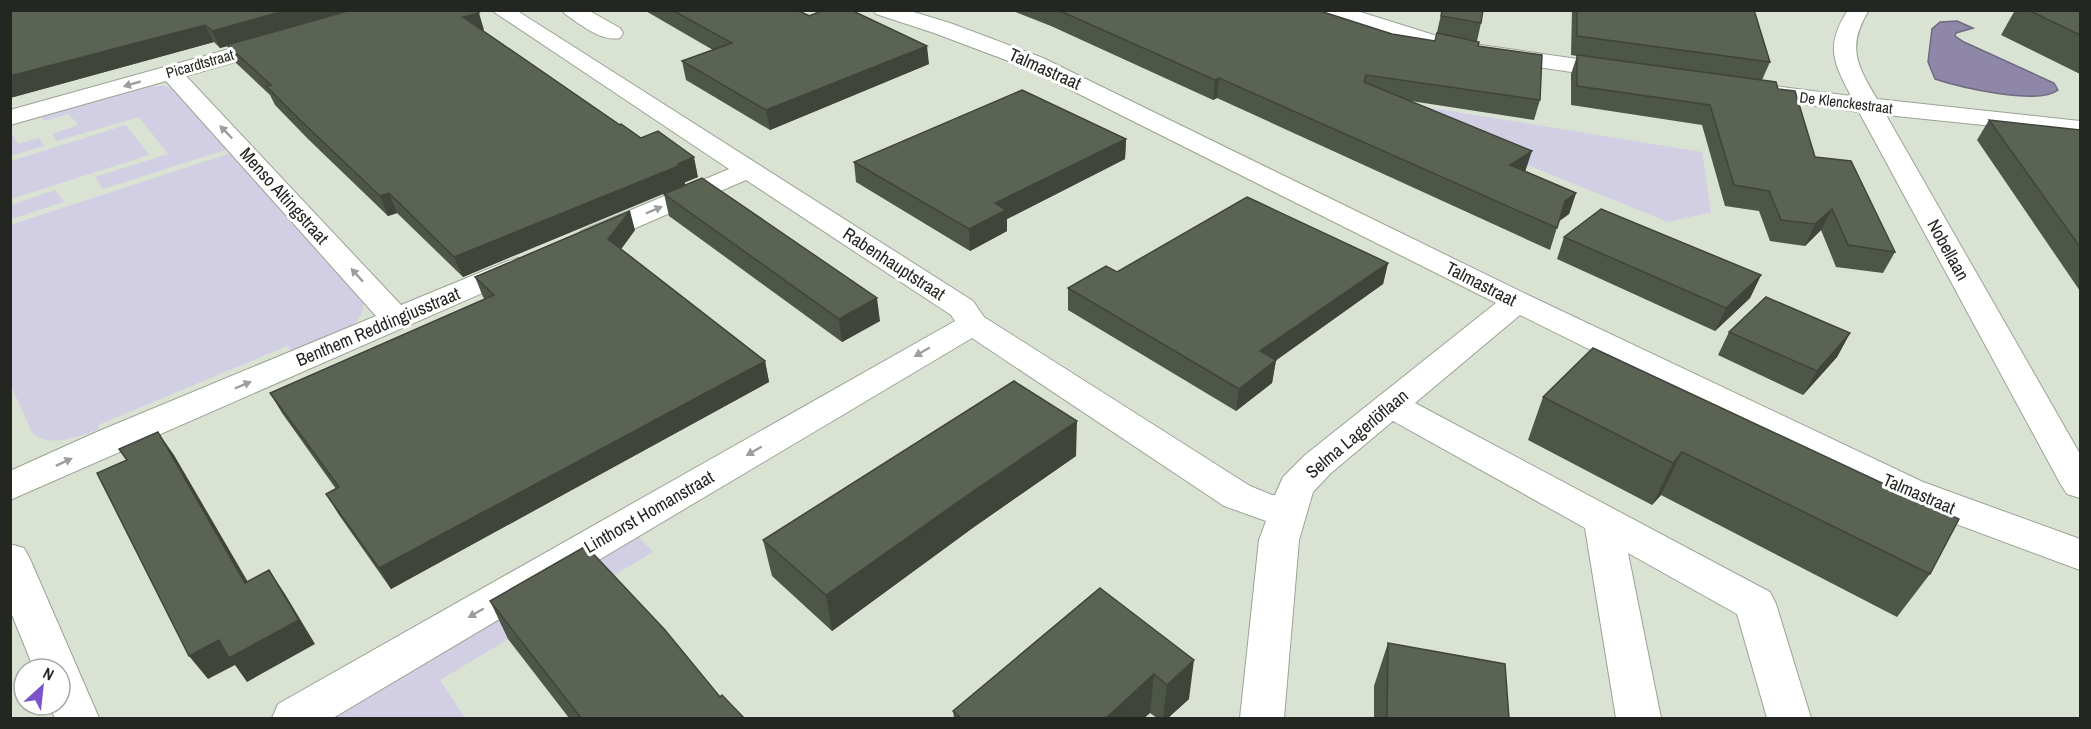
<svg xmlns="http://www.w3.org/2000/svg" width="2091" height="729" font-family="'Archivo Narrow',sans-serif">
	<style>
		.green { fill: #d2cee4 }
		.water { fill: #8e87a7; stroke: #6e6a7f; stroke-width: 1.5 }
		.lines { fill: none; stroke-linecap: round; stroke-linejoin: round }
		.minor-casing { stroke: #9aa394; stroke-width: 2 }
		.minor { fill: #fff; fill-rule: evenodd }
		.wall { fill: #4e5549 }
		.shaded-wall { fill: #40453c }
		.building { fill: #5b6355; stroke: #40453c; stroke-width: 1.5 }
		.oneway { fill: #9c9e9b }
		.labels { text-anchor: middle; stroke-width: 6; stroke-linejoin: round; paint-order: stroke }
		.far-street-label { font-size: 15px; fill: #242721; stroke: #fff }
		.street-label { font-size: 18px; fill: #242721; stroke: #fff }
	</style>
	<rect width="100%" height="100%" fill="#dae3d3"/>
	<path class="green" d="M144,86H166L174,90L228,149L103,189L95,177L168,154L139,117L57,141L52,134L78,125L69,114L44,121L38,113Z
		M1358,96L1702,152L1711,212L1668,222Z
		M126,125L149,155L11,199V161Z
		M11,132L18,144L39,138L44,146L11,156Z
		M231,153L363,300C370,328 315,346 295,355L287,346L98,425L99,429C80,436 51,448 33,434L11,386L10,225Z
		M55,190L64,202L11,219V205Z
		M634,532L653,552L440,680L465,718H317Z"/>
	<path class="water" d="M1957,21L1973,28L1956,33L1955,36L1964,42L2054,83L2058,90C2039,106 1959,87 1935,79L1928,62L1932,29L1940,22Z"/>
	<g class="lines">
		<defs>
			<path id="minor" d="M491,10H516L973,301L984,317L1250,486L1272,495H1275L1283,477L1305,455L1496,303L1027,68L934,33L876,14L873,10H907L950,23L1043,58L1528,295L1923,482L2080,539V570L1897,502L1520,315L1415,403L1770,592L1776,604L1811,718H1767L1737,614L1628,553L1661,718H1616L1585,528L1393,421L1331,473L1313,492L1299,540L1284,718H1240L1259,540L1266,521L1224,506L972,338L333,718H272L278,704L955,321L951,315L746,180L601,243L591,246L581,243L577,237L581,231L729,169Z
				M562,10H588L620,28L623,33L620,38C601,42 580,24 565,14Z
				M1321,10H1354L1453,41L1619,65L1627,67L1630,72L1627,77L1619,79L1450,54L1324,14Z
				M1848,10H1869C1846,47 1857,65 1877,99L2080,121V135L1886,115L2080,454V498L2067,494L2061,485L1859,112L1751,97L1743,95L1739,90L1743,85L1751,83L1851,96C1833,62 1825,45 1848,10Z
				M276,36L284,38L287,43L284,48L186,76L401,305L508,261L518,258L528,261L533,267L528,273L10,500V471L99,431L376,316L166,81L10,125V110Z
				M10,544L24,548L30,559L99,718H55L49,705H60V669H34L10,610Z"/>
		</defs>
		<use href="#minor" class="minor-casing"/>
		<use href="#minor" class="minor"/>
	</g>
	<path class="wall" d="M10,10L484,30H482L620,125L698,177L463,277L397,213L388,216L308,139L275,105L270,95L236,63L228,46L220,48L214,42L10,98Z
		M644,10H797L929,64L770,130L686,80L682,61L713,50Z
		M1010,10H1317L1392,34L1435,41L1442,10L1481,23L1477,41L1478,46L1540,100L1534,120L1411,101L1526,172L1576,193L1569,214L1559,221L1550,250L1217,98L1213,100L1051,26Z
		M1572,10H1754L1770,62L1762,80L1778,89L1815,157L1895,252L1883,273L1836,267L1821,230L1805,246L1770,241L1759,211L1725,206L1702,125L1571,105V74L1577,56L1571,55Z
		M2015,10H2080V74L2001,35Z
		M1989,120L2080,130V291L1977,140Z
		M1126,139L1125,159L1007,219V231L970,251L856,182L854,162Z
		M664,194L880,321L842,342L669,216Z
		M635,230L621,249L765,361L769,382L391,589L339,515L326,494L336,489L282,413L270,393L485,299L483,297L475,277Z
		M1564,237L1761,275L1750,298L1715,331L1557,259Z
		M1388,263L1383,284L1276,360L1272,383L1236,411L1068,310V288L1117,272Z
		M1729,332L1850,333L1837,357L1803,395L1718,355Z
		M1593,348L1930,574L1897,617L1661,495L1652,505L1528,440L1543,397Z
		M1076,456L974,527L832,631L772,576L763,540Z
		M1100,588L1189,699L1168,718H1157L1150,713L1144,718H954L953,711Z
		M490,601L720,697L744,718H569L508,639Z
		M1388,643L1509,718H1374V686Z"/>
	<path class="shaded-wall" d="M287,10H355L220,48L212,31Z
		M479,13L484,30L468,34L463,17Z
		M205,25L214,42L10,98V76Z
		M927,46L929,64L770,130L766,110Z
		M1219,78L1217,98L1213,100L1215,80Z
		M1126,139L1125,159L1007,219V231L970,251L969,229L995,203Z
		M1532,151L1525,172L1510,165Z
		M694,157L698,177L685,182V185L463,277L454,257Z
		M389,193L397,213L388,216L380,196Z
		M1576,193L1569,214L1558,222L1565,201Z
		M1832,209L1821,230L1805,246L1815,224Z
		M630,211L635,230L614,259L608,239Z
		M1388,263L1383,284L1257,374L1260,351Z
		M1761,275L1750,298L1715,331L1726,308Z
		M877,298L880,321L842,342L839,319Z
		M1850,333L1837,357L1803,395L1817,371Z
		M1276,360L1272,383L1236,411L1239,389Z
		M765,361L769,382L391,589L379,568Z
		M1077,421L1076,456L974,527L832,631L826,595L972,492Z
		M158,432L174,455L262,606L245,583Z
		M1682,452L1661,495L1652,505L1673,463Z
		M269,570L285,594L315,644L247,682L235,665L208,679L189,656Z
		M1194,660L1189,699L1168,718H1163L1167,685Z
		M1154,674L1150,713L1144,718H1106Z"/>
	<path class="building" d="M10,10H287L212,31L205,25L10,76Z
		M351,10H475L479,13L463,17L620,125L621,124L641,138L658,131L694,157L678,164L681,165L454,257L389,193L380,196L300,120L266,86L271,85L227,45Z
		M672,10H797L809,16L824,10H851L927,46L766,110L682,61L732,43Z
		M1058,10H1317L1392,34L1435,41L1437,33L1479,42L1478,46L1542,55L1540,100L1366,75L1364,82L1532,151L1510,165L1576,193L1565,201L1557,228L1219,78L1215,80Z
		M1442,10H1483L1481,23L1441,16Z
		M1577,10H1754L1770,62L1577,36Z
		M2028,10H2080V35Z
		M1577,55L1776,82L1778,89L1795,91L1815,157L1851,161L1895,252L1848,245L1832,209L1815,224L1781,220L1769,191L1734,185L1710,105L1577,86Z
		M1022,90L1126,139L995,203L1006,210L969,229L854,162Z
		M1989,120L2080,130V247Z
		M702,178L877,298L839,319L664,194Z
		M1247,197L1388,263L1260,351L1276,360L1239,389L1068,288L1106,266L1117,272Z
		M1601,209L1761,275L1726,308L1564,237Z
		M630,211L608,239L765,361L379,568L326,494L339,487L270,393L494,295L475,277Z
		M1766,297L1850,333L1817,371L1729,332Z
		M1593,348L1959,519L1930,574L1682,452L1673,463L1543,397Z
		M1014,381L1077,421L972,492L826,595L763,540Z
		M158,432L245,583L269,570L299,620L229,658L219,640L189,656L97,473L127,460L119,449Z
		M586,546L665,630L720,697L722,695L744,718H581L490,601Z
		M1100,588L1194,660L1167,685L1154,674L1106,718H961L953,711Z
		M1388,643L1505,664L1509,718H1387Z"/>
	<defs><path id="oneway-solid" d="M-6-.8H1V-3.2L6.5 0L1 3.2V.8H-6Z" transform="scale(1.5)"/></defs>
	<g class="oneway">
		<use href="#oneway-solid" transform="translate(132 84) rotate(164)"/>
		<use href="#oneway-solid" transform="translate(226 132) rotate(-134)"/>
		<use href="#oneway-solid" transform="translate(654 210) rotate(-23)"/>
		<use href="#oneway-solid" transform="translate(357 275) rotate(-132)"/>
		<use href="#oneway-solid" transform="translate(922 352) rotate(150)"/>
		<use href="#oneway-solid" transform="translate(243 385) rotate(-23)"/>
		<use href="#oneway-solid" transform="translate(754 451) rotate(150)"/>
		<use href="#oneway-solid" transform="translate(64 462) rotate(-25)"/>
		<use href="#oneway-solid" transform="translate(476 613) rotate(150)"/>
	</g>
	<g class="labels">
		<g class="far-street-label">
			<text transform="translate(200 64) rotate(-16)" y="5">Picardtstraat</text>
			<text transform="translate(1846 103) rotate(7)" y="5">De Klenckestraat</text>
		</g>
		<g class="street-label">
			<text transform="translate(1045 69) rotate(24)" y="6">Talmastraat</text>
			<text transform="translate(284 196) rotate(48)" y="6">Menso Altingstraat</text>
			<text transform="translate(1948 250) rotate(61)" y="6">Nobellaan</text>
			<text transform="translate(894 264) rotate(33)" y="6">Rabenhauptstraat</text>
			<text transform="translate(1481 284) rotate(27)" y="6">Talmastraat</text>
			<text transform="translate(378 327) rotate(-23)" y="6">Benthem Reddingiusstraat</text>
			<text transform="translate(1357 434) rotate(-40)" y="6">Selma Lagerlöflaan</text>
			<text transform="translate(1919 494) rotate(23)" y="6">Talmastraat</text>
			<text transform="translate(649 512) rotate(-30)" y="6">Linthorst Homanstraat</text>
		</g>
	</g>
	<rect width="2091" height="729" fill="none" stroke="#242721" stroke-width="24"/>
	<g transform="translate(42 687) rotate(27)"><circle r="28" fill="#ffffff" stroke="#a7a9a6" stroke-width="1.5"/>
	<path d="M0-4.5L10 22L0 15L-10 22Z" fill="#7c53cd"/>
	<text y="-9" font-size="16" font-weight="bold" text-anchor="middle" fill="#242721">N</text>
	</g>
</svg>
